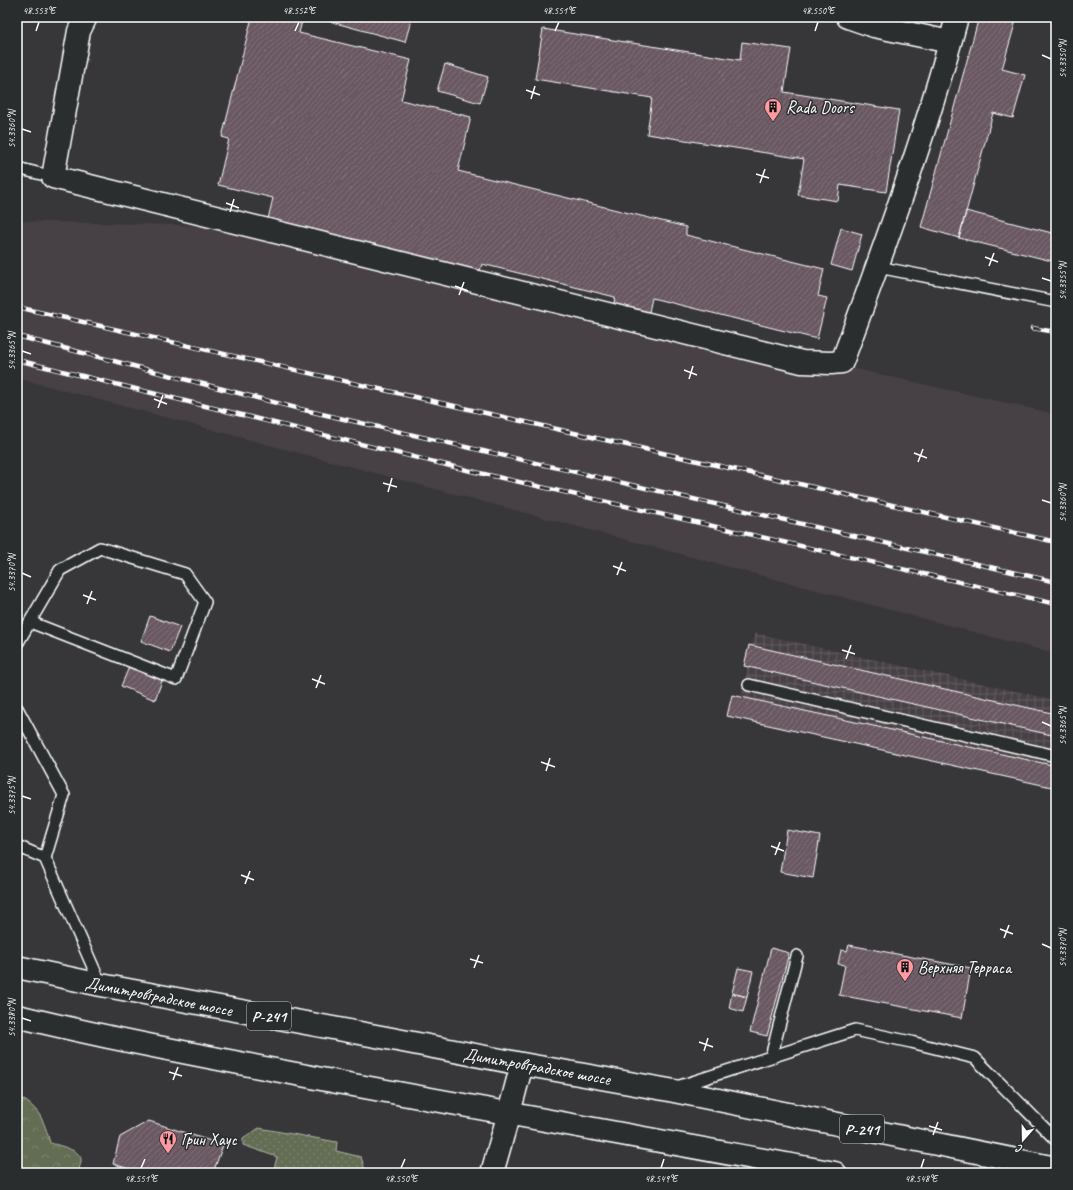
<svg xmlns="http://www.w3.org/2000/svg" width="1073" height="1190" font-family="Caveat,sans-serif">
	<style>
		.built { fill: #464045 }
		.industrial { fill: url(#industrial-grid) }
		.grass { fill: url(#grass-dots); stroke: #b1b6a9 }
		.forest { fill: url(#forest-crowns); stroke: #b1b6a9 }
		.building { fill: url(#building-hatch); stroke: #fff }
		.lines { fill: none; stroke-linecap: round; stroke-linejoin: round }
		.lane-casing { stroke: #fff; stroke-width: 14 }
		.street-casing { stroke: #fff; stroke-width: 25 }
		.secondary-casing { stroke: #fff; stroke-width: 25 }
		.highway-casing { stroke: #fff; stroke-width: 25 }
		.lane { stroke: #2a2d2e; stroke-width: 11 }
		.street { stroke: #2a2d2e; stroke-width: 22 }
		.secondary { stroke: #2a2d2e; stroke-width: 22 }
		.highway { stroke: #2a2d2e; stroke-width: 22 }
		.rail-casing { stroke: #fff; stroke-width: 4.5 }
		.rail { stroke: #2a2d2e; stroke-width: 3; stroke-dasharray: 9; stroke-linecap: butt }
		.ticks { fill: none; stroke: #fff; stroke-width: 1.5 }
		.labels { text-anchor: middle; stroke-width: 3; stroke-linejoin: round; paint-order: stroke }
		.shield { fill: #2a2d2e; stroke: #bfc0c0; stroke-width: 1 }
		.shield-label { font-size: 16px; font-weight: bold; fill: #fff }
		.poi-label { font-size: 17px; fill: #fff; stroke: #2a2d2e; text-anchor: start }
		.street-label { font-size: 17px; fill: #fff; stroke: #2a2d2e }
		.neatline { fill: none; stroke: #fff; stroke-width: 1.5 }
		.ticks-label { font-size: 10px; text-anchor: middle; fill: #fff }
	</style>
	<defs>
		<pattern id="industrial-grid" width="8" height="8" patternUnits="userSpaceOnUse"><rect width="8" height="8" fill="#464045"/><path d="M0 4h8M4 0v8" fill="none" stroke="#625d61"/></pattern>
		<pattern id="grass-dots" width="8" height="8" patternUnits="userSpaceOnUse"><rect width="8" height="8" fill="#636d53"/><path d="M2 2h.1M6 6h.1" fill="none" stroke="#7a836d" stroke-width="1.8" stroke-linecap="round"/></pattern>
		<pattern id="forest-crowns" width="20" height="18" patternUnits="userSpaceOnUse"><rect width="20" height="18" fill="#636d53"/><path d="M2 6a3 3 0 1 1 6 0M12 15a3 3 0 1 1 6 0" fill="none" stroke="#7a836d"/></pattern>
		<pattern id="building-hatch" width="6" height="6" patternUnits="userSpaceOnUse"><rect width="6" height="6" fill="#695962"/><path d="M-1 1l2-2M0 6l6-6M5 7l2-2" fill="none" stroke="#80727a"/></pattern>
	</defs>
	<rect width="100%" height="100%" fill="#373638"/>
	<filter id="ink" filterUnits="userSpaceOnUse"><feTurbulence type="fractalNoise" baseFrequency=".025" numOctaves="2"/><feDisplacementMap in="SourceGraphic" scale="8" xChannelSelector="R" yChannelSelector="G"/><feConvolveMatrix kernelMatrix="1 2 1 2 8 2 1 2 1" color-interpolation-filters="sRGB"/></filter>
	<g filter="url(#ink)">
		<path class="built" d="M17,221L219,226L1056,414V654L17,378Z"/>
		<path class="industrial" d="M755,633L1056,700V786L737,715Z"/>
		<path class="grass" d="M259,1128L337,1142L336,1151L361,1157L366,1173H273L277,1157L243,1145V1139Z"/>
		<path class="forest" d="M17,1096C39,1107 44,1120 50,1143C58,1145 80,1150 81,1159C82,1164 78,1167 80,1171H87L96,1173H17Z"/>
		<path class="building" d="M252,17H303L299,33L411,60L401,100L471,117L458,171L686,227V235L824,269L818,296L827,298L817,339L652,298L649,312L614,304L615,297L482,264L480,271L268,219L273,198L218,185L229,139L222,137Z
			M321,17H412L405,42L321,19Z
			M979,17H1017L1002,69L1025,75L1013,118L993,113L959,238L921,227Z
			M543,29L740,60L742,42L791,49L784,92L899,110L886,192L840,185L838,201L798,195L804,159L647,134L652,98L535,79Z
			M445,64L488,77L480,103L437,91Z
			M966,211L1056,234V262L959,238Z
			M841,228L862,234L852,271L831,265Z
			M150,616L180,627L170,652L141,641Z
			M749,645L1056,714V736L744,666Z
			M130,665L163,678L155,700L121,686Z
			M732,695L1056,766V788L727,716Z
			M787,830L820,836L813,878L780,872Z
			M849,945L971,968L962,1018L839,995L845,965L838,964L841,950L847,951Z
			M771,948L789,953L767,1036L750,1032Z
			M738,968L753,971L747,997L732,993Z
			M732,993L747,997L743,1012L729,1008Z
			M149,1121L223,1145L213,1173H143L113,1164L120,1137Z"/>
		<g class="lines">
			<defs>
				<path id="lane" d="M17,168L53,177
					M878,267L1056,302
					M17,644L60,570L100,548L185,574L205,602L176,679L30,622
					M749,685L1056,756
					M17,708L64,795L45,858L101,985
					M17,846L45,858
					M771,1057L797,956
					M677,1087L855,1030L911,1042L975,1058L1056,1140"/>
				<path id="street" d="M86,17L79,31L53,177L802,362L831,363L842,362C884,249 926,134 957,17
					M848,17L874,26L950,42"/>
				<path id="secondary" d="M492,1173L509,1113"/>
				<path id="highway" d="M17,967L101,985L392,1039L522,1064L669,1090L1056,1168
					M17,1016C123,1042 230,1061 337,1082C503,1113 669,1142 835,1173
					M509,1113L522,1064"/>
			</defs>
			<use href="#lane" class="lane-casing"/>
			<use href="#street" class="street-casing"/>
			<use href="#secondary" class="secondary-casing"/>
			<use href="#highway" class="highway-casing"/>
			<use href="#lane" class="lane"/>
			<use href="#street" class="street"/>
			<use href="#secondary" class="secondary"/>
			<use href="#highway" class="highway"/>
			<defs>
				<path id="rail" d="M17,307L1056,542
					M1032,328L1056,332
					M17,336L300,409L1056,582
					M17,360L471,471L1056,604"/>
			</defs>
			<use href="#rail" class="rail-casing"/>
			<use href="#rail" class="rail"/>
		</g>
	</g>
	<path class="ticks" d="M36,31L39,22M295,31L299,22M555,31L559,22M815,31L818,22M1042,55L1051,59M526,90L540,95M531,99L535,86M22,129L31,132M756,174L769,178M760,183L765,169M226,203L239,208M230,212L234,199M985,257L998,262M989,266L994,253M1042,278L1051,281M455,286L468,291M459,295L464,282M22,351L31,354M684,370L697,375M689,379L693,366M154,399L167,404M158,408L163,395M914,453L927,458M918,462L923,449M383,483L397,487M388,492L392,478M1042,500L1051,503M613,566L626,571M22,573L31,577M617,575L622,562M83,595L96,600M87,604L92,591M842,650L855,654M846,659L851,645M312,679L325,684M316,688L321,675M1042,722L1051,726M541,762L555,767M546,771L550,758M22,796L31,799M771,846L784,851M775,855L780,842M241,875L254,880M245,884L250,871M1000,929L1013,934M1004,938L1009,925M1042,944L1051,948M470,959L483,963M474,968L479,955M22,1018L31,1021M699,1042L713,1047M704,1051L708,1038M169,1072L182,1076M173,1080L178,1067M929,1126L942,1130M933,1135L938,1122M141,1168L145,1159M401,1168L405,1159M661,1168L664,1159M921,1168L924,1159"/>
	<defs>
		<symbol id="building-pin" viewBox="-11 -11 22 30"><path d="M0 17L-7.5 6A9.5 9.5 0 1 1 7.5 6Z" fill="#ff9aa2" stroke="#2a2d2e"/><path d="M-4-6H4V6H1V3H-1V6H-4ZM-2.5-4.3h1.7v1.8h-1.7ZM.8-4.3h1.7v1.8H.8ZM-2.5-1h1.7V.8h-1.7ZM.8-1h1.7V.8H.8Z" fill="#111"/></symbol>
		<symbol id="restaurant-pin" viewBox="-11 -11 22 30"><path d="M0 17L-7.5 6A9.5 9.5 0 1 1 7.5 6Z" fill="#ff9aa2" stroke="#2a2d2e"/><path d="M-5-6h1v4h1v-4h1v4h1v-4h1v5L-1.5 .5V6h-2V.5L-5-1ZM5-6V6H3V1.5H1.5Q1.5-4 5-6Z" fill="#111"/></symbol>
	</defs>
	<g fill-rule="evenodd">
		<use href="#building-pin" x="763" y="97" width="20" height="27"/>
		<use href="#building-pin" x="895" y="957" width="20" height="27"/>
		<use href="#restaurant-pin" x="158" y="1129" width="20" height="27"/>
	</g>
	<g class="labels">
		<g class="shield">
			<rect x="247" y="1002" width="44" height="28" rx="3"/>
			<rect x="840" y="1115" width="44" height="28" rx="3"/>
		</g>
		<g class="shield-label">
			<text x="269" y="1022">Р-241</text>
			<text x="862" y="1135">Р-241</text>
		</g>
		<g class="poi-label">
			<text x="786" y="113">Rada Doors</text>
			<text x="918" y="973">Верхняя Терраса</text>
			<text x="181" y="1145">Грин Хаус</text>
		</g>
		<g class="street-label">
			<text transform="translate(159 996) rotate(11)" y="6">Димитровградское шоссе</text>
			<text transform="translate(537 1066) rotate(10)" y="6">Димитровградское шоссе</text>
		</g>
	</g>
	<rect width="1073" height="1190" fill="none" stroke="#2a2d2e" stroke-width="44"/>
	<g transform="translate(1023 1140) rotate(200)" stroke="#2a2d2e" stroke-width="3" paint-order="stroke">
	<path d="M0-3L7 15L0 10L-7 15Z" fill="#ffffff"/>
	<text y="-6" font-size="11" font-weight="bold" text-anchor="middle" fill="#ffffff">С</text>
	</g>
	<rect x="22" y="22" width="1029" height="1146" class="neatline"/>
	<g class="ticks-label">
		<text x="39" y="14">48.553°E</text>
		<text x="299" y="14">48.552°E</text>
		<text x="559" y="14">48.551°E</text>
		<text x="818" y="14">48.550°E</text>
		<text transform="translate(1062 59) rotate(-90)" y="4">54.3350°N</text>
		<text transform="translate(11 129) rotate(-90)" y="4">54.3360°N</text>
		<text transform="translate(1062 281) rotate(-90)" y="4">54.3355°N</text>
		<text transform="translate(11 351) rotate(-90)" y="4">54.3365°N</text>
		<text transform="translate(1062 503) rotate(-90)" y="4">54.3360°N</text>
		<text transform="translate(11 573) rotate(-90)" y="4">54.3370°N</text>
		<text transform="translate(1062 726) rotate(-90)" y="4">54.3365°N</text>
		<text transform="translate(11 796) rotate(-90)" y="4">54.3375°N</text>
		<text transform="translate(1062 948) rotate(-90)" y="4">54.3370°N</text>
		<text transform="translate(11 1018) rotate(-90)" y="4">54.3380°N</text>
		<text x="141" y="1182">48.551°E</text>
		<text x="401" y="1182">48.550°E</text>
		<text x="661" y="1182">48.549°E</text>
		<text x="921" y="1182">48.548°E</text>
	</g>
</svg>
